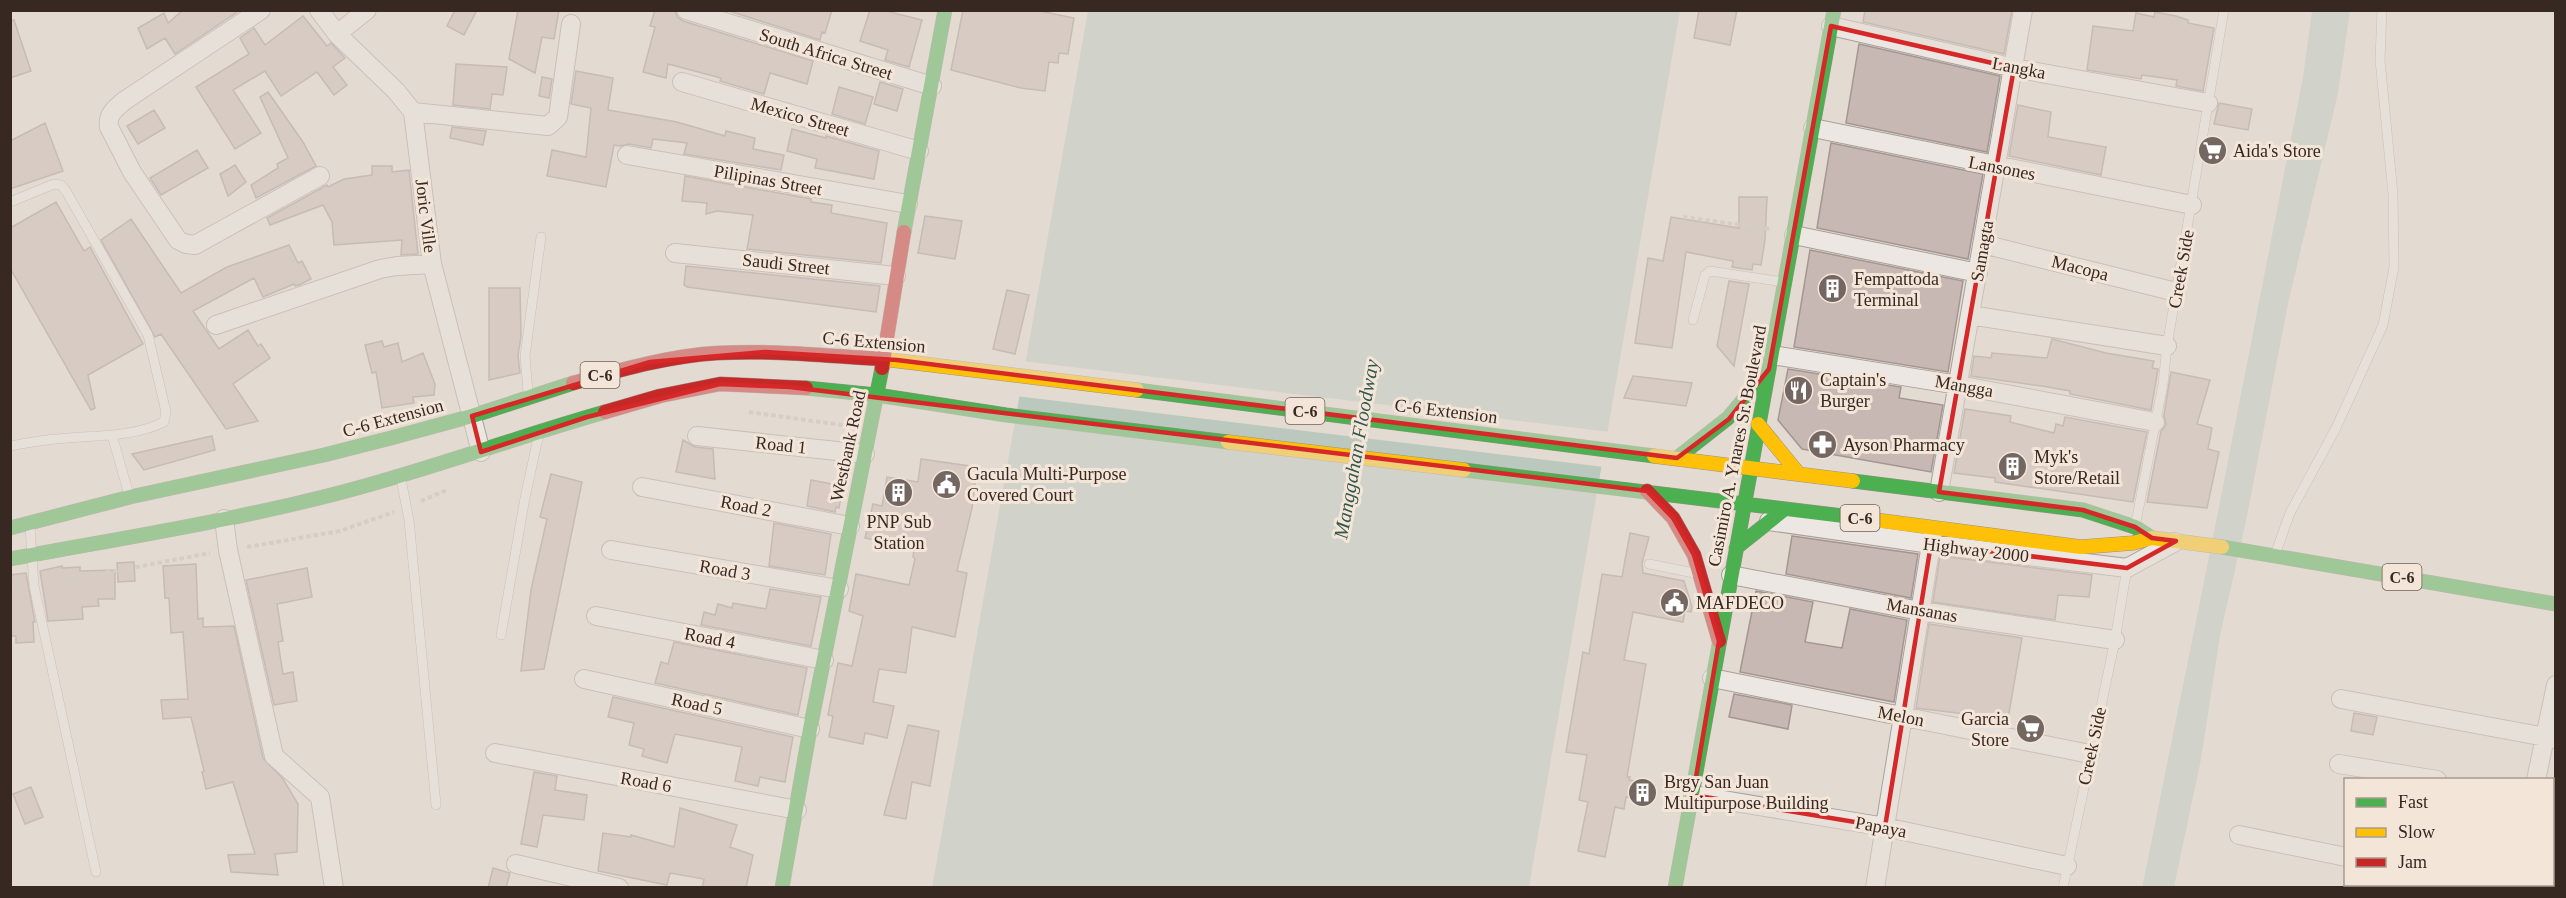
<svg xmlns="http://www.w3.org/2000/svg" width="2566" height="898" font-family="'Times New Roman',serif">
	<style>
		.water { fill: #bbc8be }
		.pier { fill: #e3dad2 }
		.building { fill: #c7b8b3; stroke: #a49691; stroke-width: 1.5 }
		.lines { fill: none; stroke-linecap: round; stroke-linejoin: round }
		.lane-casing { stroke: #a9a09a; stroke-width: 10 }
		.street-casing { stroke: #a9a09a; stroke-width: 20 }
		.fast-casing { stroke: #99908a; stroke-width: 15 }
		.slow-casing { stroke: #99908a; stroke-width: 15 }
		.jam-casing { stroke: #99908a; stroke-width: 15 }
		.path { stroke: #c5beb8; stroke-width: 4; stroke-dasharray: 4.5 3; stroke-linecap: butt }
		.lane { stroke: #ece7e2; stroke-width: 9 }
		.street { stroke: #ece7e2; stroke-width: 18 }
		.fast { stroke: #4caf50; stroke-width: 14 }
		.slow { stroke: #ffc107; stroke-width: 14 }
		.jam { stroke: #c62828; stroke-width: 14 }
		.marked { fill: none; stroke: #d62828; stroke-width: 4.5; stroke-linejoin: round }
		.labels { text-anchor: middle; stroke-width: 6; stroke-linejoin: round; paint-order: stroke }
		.shield { fill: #f3e6d9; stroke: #706159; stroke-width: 1.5 }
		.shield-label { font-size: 16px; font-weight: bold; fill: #382822 }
		.street-label { font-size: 18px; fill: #382822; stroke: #f3e6d9 }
		.poi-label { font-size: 18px; fill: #382822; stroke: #f3e6d9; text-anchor: start }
		.water-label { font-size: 20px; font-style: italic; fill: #32574c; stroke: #f3e6d9 }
	</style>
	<rect width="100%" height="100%" fill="#e3dad2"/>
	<path class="water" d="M1088,11H1680L1529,887L932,888Z
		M2312,11H2350L2338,93L2289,299L2246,521L2220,636L2201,759L2174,887L2142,888L2217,517L2303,77Z"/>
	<path class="pier" d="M1022,361L1610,432L1604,467L1016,396Z"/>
	<path class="building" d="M183,10H240L175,54L165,38L147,49L138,28L164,13L168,23Z
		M455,10H477L464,35L447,26Z
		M518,10H559L554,39L542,37L535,73L509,59Z
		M655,10H675L677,17L683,21L813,61L807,84L770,73L764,94L720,81L721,78L668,64L666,78L643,72L655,27L650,26Z
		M726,10H832L825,33L822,32L820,40Z
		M870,10H882L922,20L909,67L885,60L888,50L860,41Z
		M963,10H1035L1074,18L1068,54L1059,53L1058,63L1049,62L1045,91L1021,88L951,70Z
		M1699,10H1737L1730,45L1694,38Z
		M1865,10H2012L2004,54L1863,22Z
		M2155,12L2176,16L2188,20V23L2214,28L2203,91L2176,86L2177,80L2142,75L2141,79L2087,70L2093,26L2133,31L2136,13L2154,17Z
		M303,16L327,46L331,43L345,58L333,67L347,85L334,95L317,72L281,96L265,71L233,90L261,133L235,149L196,87L249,54L240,38L254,28L265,45Z
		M14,20L31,71L10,78V21Z
		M1859,44L2000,76L1987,152L1846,123Z
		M456,64L507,67L503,95L492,94L490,109L453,105Z
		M576,71L613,78L608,110L677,122L725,136L726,131L755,138L753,149L784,155L781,170L684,154L687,143L653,139L651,148L629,144L620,146L614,145L606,187L547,176L552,150L586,157L591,108L571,104Z
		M542,77L552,79L549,98L539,96Z
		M880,82L903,89L897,111L874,104Z
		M839,87L873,97L865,124L832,114Z
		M268,92L303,142L316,166L256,198L251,185L278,168L277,164L288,158L260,97Z
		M2219,103L2252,109L2248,130L2214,124Z
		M2018,105L2051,112L2048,137L2106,147L2101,175L2009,156Z
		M154,110L165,128L138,144L127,126Z
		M45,123L63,171L10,189V141Z
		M452,127L486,131L483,145L450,138Z
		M792,129L826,138V136L879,151L874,179L815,168L817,159L787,151Z
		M1831,143L1983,174L1968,259L1817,228Z
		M197,150L208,168L161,195L150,178Z
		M235,165L246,182L228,196L220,174Z
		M372,166H392V172L409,170L418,254L401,255L402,240L334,245L332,222L323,205L270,225L267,218L327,185L328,187L344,179L372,175Z
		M685,176L811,199V202L832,205L831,213L887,223L881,263L747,249L753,215L717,211L706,214L707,203L682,201Z
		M1739,197H1767L1765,240L1761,265L1753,264L1752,270L1732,267L1733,261L1686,252L1672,348L1635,343L1648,258L1663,261L1671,217L1739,228Z
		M56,202L84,251L90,247L143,344L88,375L95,408L91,410L10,268V228Z
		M925,216L962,221L955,259L918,253Z
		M131,219L181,293L227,267L289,245L298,263L302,261L311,279L299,285L295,286L294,284L263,297L254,278L193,311L219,349L248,330L258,346L261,344L270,358L233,384L258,421L226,429L161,334L155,337L101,240Z
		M1810,250L1963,281L1948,372L1794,347Z
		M686,266L880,286L876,312L687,287L684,285Z
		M1729,281L1749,284L1734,366L1717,346Z
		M489,288H520L521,336L518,355L520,373L489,380Z
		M1007,290L1029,295L1015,354L993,349Z
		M2052,339L2106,353L2154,361L2152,368L2158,369L2151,410L2070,394V391L2048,387L1971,376L1974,356L1991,358L1992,353L2047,358Z
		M382,341L384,347L398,343L402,362L423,353L435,384L434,395L413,397L414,403L382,408L376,372L372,373L365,345Z
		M1788,369L1901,387L1899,398L1943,405L1931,472L1802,449L1778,420Z
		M2171,372L2210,380L2197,424L2212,428L2208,449L2219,452L2207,508L2147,502L2161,431L2166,425L2164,415Z
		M1633,376L1692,383L1686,406L1624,398Z
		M1965,409L2011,416L2010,422L2054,433L2056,424L2063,426L2065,417L2147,432L2133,502L1995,482V478L1954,473Z
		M212,436L215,450L144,470L132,454Z
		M683,440L695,447L713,449L715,479L676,472Z
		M921,459L977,467L972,508L957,571L967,573L955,637L912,627L906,673L879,669L873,702L894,706L887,738L865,733L863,744L829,737L833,716L828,715L838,663L852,666L863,616L849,611L856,574L909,585L915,559L913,557L914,549L865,538L873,504L882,506L887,477L918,482Z
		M551,474L582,482L544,669L521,671L531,590L547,519L540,517Z
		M811,480L843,486L839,508L836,507L835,512L807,506Z
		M774,523L831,534L825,575L769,566Z
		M1630,533L1649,537L1642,563L1643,573L1684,581L1692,607L1691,612L1685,611L1683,622L1633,612L1624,660L1646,664L1627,777H1630L1629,780L1655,785L1652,802L1626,797L1624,809L1615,807L1605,857L1578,851L1588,802L1579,800L1587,755L1566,752L1583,652L1589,654L1602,574L1622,577Z
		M1792,536L1918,554L1911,598L1786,574Z
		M1940,556L2092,575L2089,597L2058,595L2055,620L1933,602Z
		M134,562L135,581L118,582L117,563Z
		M196,564L198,619L203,618V627L234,626L263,758L283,779L298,804L297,852L275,854L278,875L231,872L228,855L255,854L233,782L206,789L202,772L204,771L191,717L163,719L161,700L188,699L183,632L171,633L169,598H165L163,566Z
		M62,566V568L80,567V571L115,570V599H98L99,606L82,607L83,619L48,621L40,571Z
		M307,568L312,597L277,604L283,641L278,642L283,674L293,672L297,701L274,705L246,580Z
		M26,573L35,622H33L34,642L16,643V636H10V575Z
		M770,589L821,597L811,646L701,625L704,612L715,615L718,604L732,608L733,603L766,609Z
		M1756,591L1813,602L1805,642L1842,648L1850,609L1907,620L1894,702L1740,672Z
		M1929,624L2022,638L2008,719L1916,708Z
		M674,642L807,668L798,715L655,683L661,662L668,664Z
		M1734,694L1792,705L1788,729L1729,717Z
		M613,697L793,737L785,782L760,777L758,786L735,781L742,747L675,734L667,763L642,756L644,749L629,745L634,723L608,717Z
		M2354,713L2377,717L2373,735L2351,731Z
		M908,725L939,731L930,786L912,782L906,819L884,815Z
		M534,772L557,776L555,790L587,795L584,820L543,815L537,847L521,844Z
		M31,787L43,817L25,824L13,794Z
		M680,808L737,825L730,847L753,855L746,888H702L704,879L670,873L667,885L598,871L603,833L631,837V835L674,847Z
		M493,868L510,873L506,888H488Z"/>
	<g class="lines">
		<defs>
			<path id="lane" d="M10,202L54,184L61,185L66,191L148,335L166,412L164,422C132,438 92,435 57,439C42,440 26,443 10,446
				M1693,320L1705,275L1710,271L1783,282
				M528,392L525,356L541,237
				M112,435L129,495
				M401,479L409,520L436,805
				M2136,522L2163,384L2167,346L2224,10
				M30,527L34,586L96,872
				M2276,552L2290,513L2336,428L2383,325L2394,267L2393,194L2380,60L2382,10
				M1649,564L1694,573
				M501,635L525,498L538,438
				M2063,888L2115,640L2127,568"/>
			<path id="street" d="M261,10L124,101C115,109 107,114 109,127L132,172L178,240L186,244L195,245L320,176
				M319,10L337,34L396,91L413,112L432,264L481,452
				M686,10L932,86
				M1831,26L2014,68L2208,103
				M337,34L367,10
				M682,82L919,151
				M413,112L548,126L558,117L571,24
				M1813,128L2192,205
				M627,155L908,204
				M1794,235L1978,273
				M1983,244L2176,292
				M675,253L896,276
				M1970,315L2167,346
				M216,325L380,269L397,266L432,264
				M1772,355L1958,385L2155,422
				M697,436L865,454
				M642,487L850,526
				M1939,492L2023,10
				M224,519L228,550L274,756L320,797L334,888
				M1769,521L1931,544L2127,568L2175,542
				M611,550L839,589
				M1731,575L1920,611L2115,640
				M596,616L824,660
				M1712,678L2090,754
				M584,679L810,729
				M2341,699L2556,739
				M495,753L797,810
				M2339,764L2437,780
				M2536,780L2556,685
				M1693,795L1885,827L2067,866
				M2552,798L2556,799
				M2239,835L2346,857
				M516,864L619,888
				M2476,884L2491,888
				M1875,888L1933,532
				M2515,888L2516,884"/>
			<path id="fast" d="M904,232L945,10
				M806,388L877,395L1006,415L1228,442
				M1137,390L1654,456
				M1677,458L1728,418L1769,369
				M1464,470L1860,518
				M1853,481L2083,510L2135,527L2152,538
				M10,528L130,497L324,455L391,438L472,416L573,383
				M2222,547L2556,604
				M1736,548L1785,509
				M10,559C117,539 225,522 331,495C423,472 513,438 605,412
				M782,888L810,729L882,368
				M1675,888L1834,10"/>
			<path id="slow" d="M883,359L1137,390
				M1758,424L1798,473
				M1228,442L1464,470
				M1654,456L1853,481
				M1860,518L2081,547L2133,543L2152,538L2222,547"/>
			<path id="jam" d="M882,368L904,232
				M573,383C620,370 668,356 717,353C772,350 827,356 883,359
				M605,412L660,396L720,384L806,388
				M1647,491L1673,518L1694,555L1719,641"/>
		</defs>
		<use href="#lane" class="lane-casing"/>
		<use href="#street" class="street-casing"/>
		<use href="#fast" class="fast-casing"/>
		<use href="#slow" class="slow-casing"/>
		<use href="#jam" class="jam-casing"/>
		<path class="path" d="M1683,217L1770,229
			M749,412L849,426
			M421,501L447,490
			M247,547L340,531L394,512
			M47,584L210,553
			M10,590L22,588"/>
		<use href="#lane" class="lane"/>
		<use href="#street" class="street"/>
		<use href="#fast" class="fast"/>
		<use href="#slow" class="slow"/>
		<use href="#jam" class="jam"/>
	</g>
	<path d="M0 0H2566V898H0ZM1831,26L2014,68L1939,492L2083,510L2135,527L2152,538L2176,541L2127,568L1931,544L1885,827L1693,795L1719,641L1694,555L1673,518L1647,491L790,387L720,384L587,417L481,452L472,416L650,362L765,352L897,360L1677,458L1729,419L1769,369Z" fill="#e3dad2" fill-opacity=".55" fill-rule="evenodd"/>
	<path class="marked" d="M1831,26L2014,68L1939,492L2083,510L2135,527L2152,538L2176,541L2127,568L1931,544L1885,827L1693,795L1719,641L1694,555L1673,518L1647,491L790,387L720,384L587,417L481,452L472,416L650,362L765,352L897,360L1677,458L1729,419L1769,369Z"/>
	<defs>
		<symbol id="supermarket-disc" viewBox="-11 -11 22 22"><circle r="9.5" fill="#746660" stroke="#f3e6d9"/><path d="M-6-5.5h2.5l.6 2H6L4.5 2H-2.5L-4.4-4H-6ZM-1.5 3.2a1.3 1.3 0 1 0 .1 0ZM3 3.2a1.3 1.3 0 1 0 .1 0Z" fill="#fff"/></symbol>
		<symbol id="building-disc" viewBox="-11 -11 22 22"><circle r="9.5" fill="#746660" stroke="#f3e6d9"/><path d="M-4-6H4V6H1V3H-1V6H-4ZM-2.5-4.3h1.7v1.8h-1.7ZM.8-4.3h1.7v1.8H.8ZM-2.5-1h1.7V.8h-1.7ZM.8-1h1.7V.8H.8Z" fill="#fff"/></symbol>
		<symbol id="restaurant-disc" viewBox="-11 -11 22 22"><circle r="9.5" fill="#746660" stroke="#f3e6d9"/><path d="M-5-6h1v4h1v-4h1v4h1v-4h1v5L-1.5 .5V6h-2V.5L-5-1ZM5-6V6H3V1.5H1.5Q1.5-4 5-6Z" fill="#fff"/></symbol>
		<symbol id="pharmacy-disc" viewBox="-11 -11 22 22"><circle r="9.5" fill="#746660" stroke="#f3e6d9"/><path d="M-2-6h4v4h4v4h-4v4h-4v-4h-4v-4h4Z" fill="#fff"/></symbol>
		<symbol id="civic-disc" viewBox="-11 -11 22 22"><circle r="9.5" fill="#746660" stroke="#f3e6d9"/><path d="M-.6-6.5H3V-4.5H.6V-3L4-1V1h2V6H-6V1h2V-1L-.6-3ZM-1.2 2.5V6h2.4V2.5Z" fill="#fff"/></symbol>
	</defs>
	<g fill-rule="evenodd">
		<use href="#supermarket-disc" x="2196" y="134" width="33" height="33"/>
		<use href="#building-disc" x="1816" y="272" width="33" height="33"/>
		<use href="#restaurant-disc" x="1782" y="374" width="33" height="33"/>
		<use href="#pharmacy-disc" x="1806" y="428" width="33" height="33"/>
		<use href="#building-disc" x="1996" y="450" width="33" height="33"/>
		<use href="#civic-disc" x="930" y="468" width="33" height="33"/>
		<use href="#building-disc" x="882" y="476" width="33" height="33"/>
		<use href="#civic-disc" x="1658" y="586" width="33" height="33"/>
		<use href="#supermarket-disc" x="2014" y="712" width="33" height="33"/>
		<use href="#building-disc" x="1626" y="776" width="33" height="33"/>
	</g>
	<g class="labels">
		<g class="shield">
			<rect x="580.5" y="362" width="39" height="26" rx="4.5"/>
			<rect x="1285.5" y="398" width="39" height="26" rx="4.5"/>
			<rect x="1840.5" y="505" width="39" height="26" rx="4.5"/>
			<rect x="2382.5" y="564" width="39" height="26" rx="4.5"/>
		</g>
		<g class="shield-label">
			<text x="600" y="381">C-6</text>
			<text x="1305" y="417">C-6</text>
			<text x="1860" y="524">C-6</text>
			<text x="2402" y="583">C-6</text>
		</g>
		<g class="street-label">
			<text transform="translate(826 54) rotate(17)" y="6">South Africa Street</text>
			<text transform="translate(2019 68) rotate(11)" y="6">Langka</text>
			<text transform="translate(800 117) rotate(16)" y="6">Mexico Street</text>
			<text transform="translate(2002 168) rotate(11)" y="6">Lansones</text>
			<text transform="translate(768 180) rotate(10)" y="6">Pilipinas Street</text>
			<text transform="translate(426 216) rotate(83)" y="6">Joric Ville</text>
			<text transform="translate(1982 251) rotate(-80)" y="6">Samagta</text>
			<text transform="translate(786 264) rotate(6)" y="6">Saudi Street</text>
			<text transform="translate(2080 268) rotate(14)" y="6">Macopa</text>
			<text transform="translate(2181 269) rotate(-80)" y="6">Creek Side</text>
			<text transform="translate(874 342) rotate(5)" y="6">C-6 Extension</text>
			<text transform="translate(1964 386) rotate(10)" y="6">Mangga</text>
			<text transform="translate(1446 411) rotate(7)" y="6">C-6 Extension</text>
			<text transform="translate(393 418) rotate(-15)" y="6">C-6 Extension</text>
			<text transform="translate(781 445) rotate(6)" y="6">Road 1</text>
			<text transform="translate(848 446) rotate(-78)" y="6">Westbank Road</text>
			<text transform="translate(1737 446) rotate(-79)" y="6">Casimiro A. Ynares Sr. Boulevard</text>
			<text transform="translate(746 506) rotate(11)" y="6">Road 2</text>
			<text transform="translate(1976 550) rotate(7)" y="6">Highway 2000</text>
			<text transform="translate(725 570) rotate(10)" y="6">Road 3</text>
			<text transform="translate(1922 610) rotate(10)" y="6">Mansanas</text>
			<text transform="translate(710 638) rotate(11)" y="6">Road 4</text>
			<text transform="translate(697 704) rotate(12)" y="6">Road 5</text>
			<text transform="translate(1901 716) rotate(11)" y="6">Melon</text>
			<text transform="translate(2092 746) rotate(-78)" y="6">Creek Side</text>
			<text transform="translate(646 782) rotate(10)" y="6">Road 6</text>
			<text transform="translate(1881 827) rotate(11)" y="6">Papaya</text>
		</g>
		<g class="poi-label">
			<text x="2233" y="157">Aida's Store</text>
			<text x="1854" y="285">Fempattoda<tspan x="1854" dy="21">Terminal</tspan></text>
			<text x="1820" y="386">Captain's<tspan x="1820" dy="21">Burger</tspan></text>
			<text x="1843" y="451">Ayson Pharmacy</text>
			<text x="2034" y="463">Myk's<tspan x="2034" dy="21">Store/Retail</tspan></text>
			<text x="967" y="480">Gacula Multi-Purpose<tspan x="967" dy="21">Covered Court</tspan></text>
			<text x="899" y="528" text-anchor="middle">PNP Sub<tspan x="899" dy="21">Station</tspan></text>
			<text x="1696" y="609">MAFDECO</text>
			<text x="2009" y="725" text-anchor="end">Garcia<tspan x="2009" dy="21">Store</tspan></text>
			<text x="1664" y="788">Brgy San Juan<tspan x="1664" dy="21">Multipurpose Building</tspan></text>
		</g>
		<g class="water-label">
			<text transform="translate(1356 449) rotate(-80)" y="7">Manggahan Floodway</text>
		</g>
	</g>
	<rect width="2566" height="898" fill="none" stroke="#382822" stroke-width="24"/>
	<rect x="2344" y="778" width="210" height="108" fill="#f3e6d9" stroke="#a89a90" stroke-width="1.5"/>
	<rect x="2356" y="798" width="30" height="9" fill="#4caf50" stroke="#a89a90" stroke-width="1.5"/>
	<text x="2398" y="808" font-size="18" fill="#382822">Fast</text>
	<rect x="2356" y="828" width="30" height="9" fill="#ffc107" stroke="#a89a90" stroke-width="1.5"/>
	<text x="2398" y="838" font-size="18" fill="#382822">Slow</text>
	<rect x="2356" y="858" width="30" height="9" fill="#c62828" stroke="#a89a90" stroke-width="1.5"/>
	<text x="2398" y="868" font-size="18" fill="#382822">Jam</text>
</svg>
